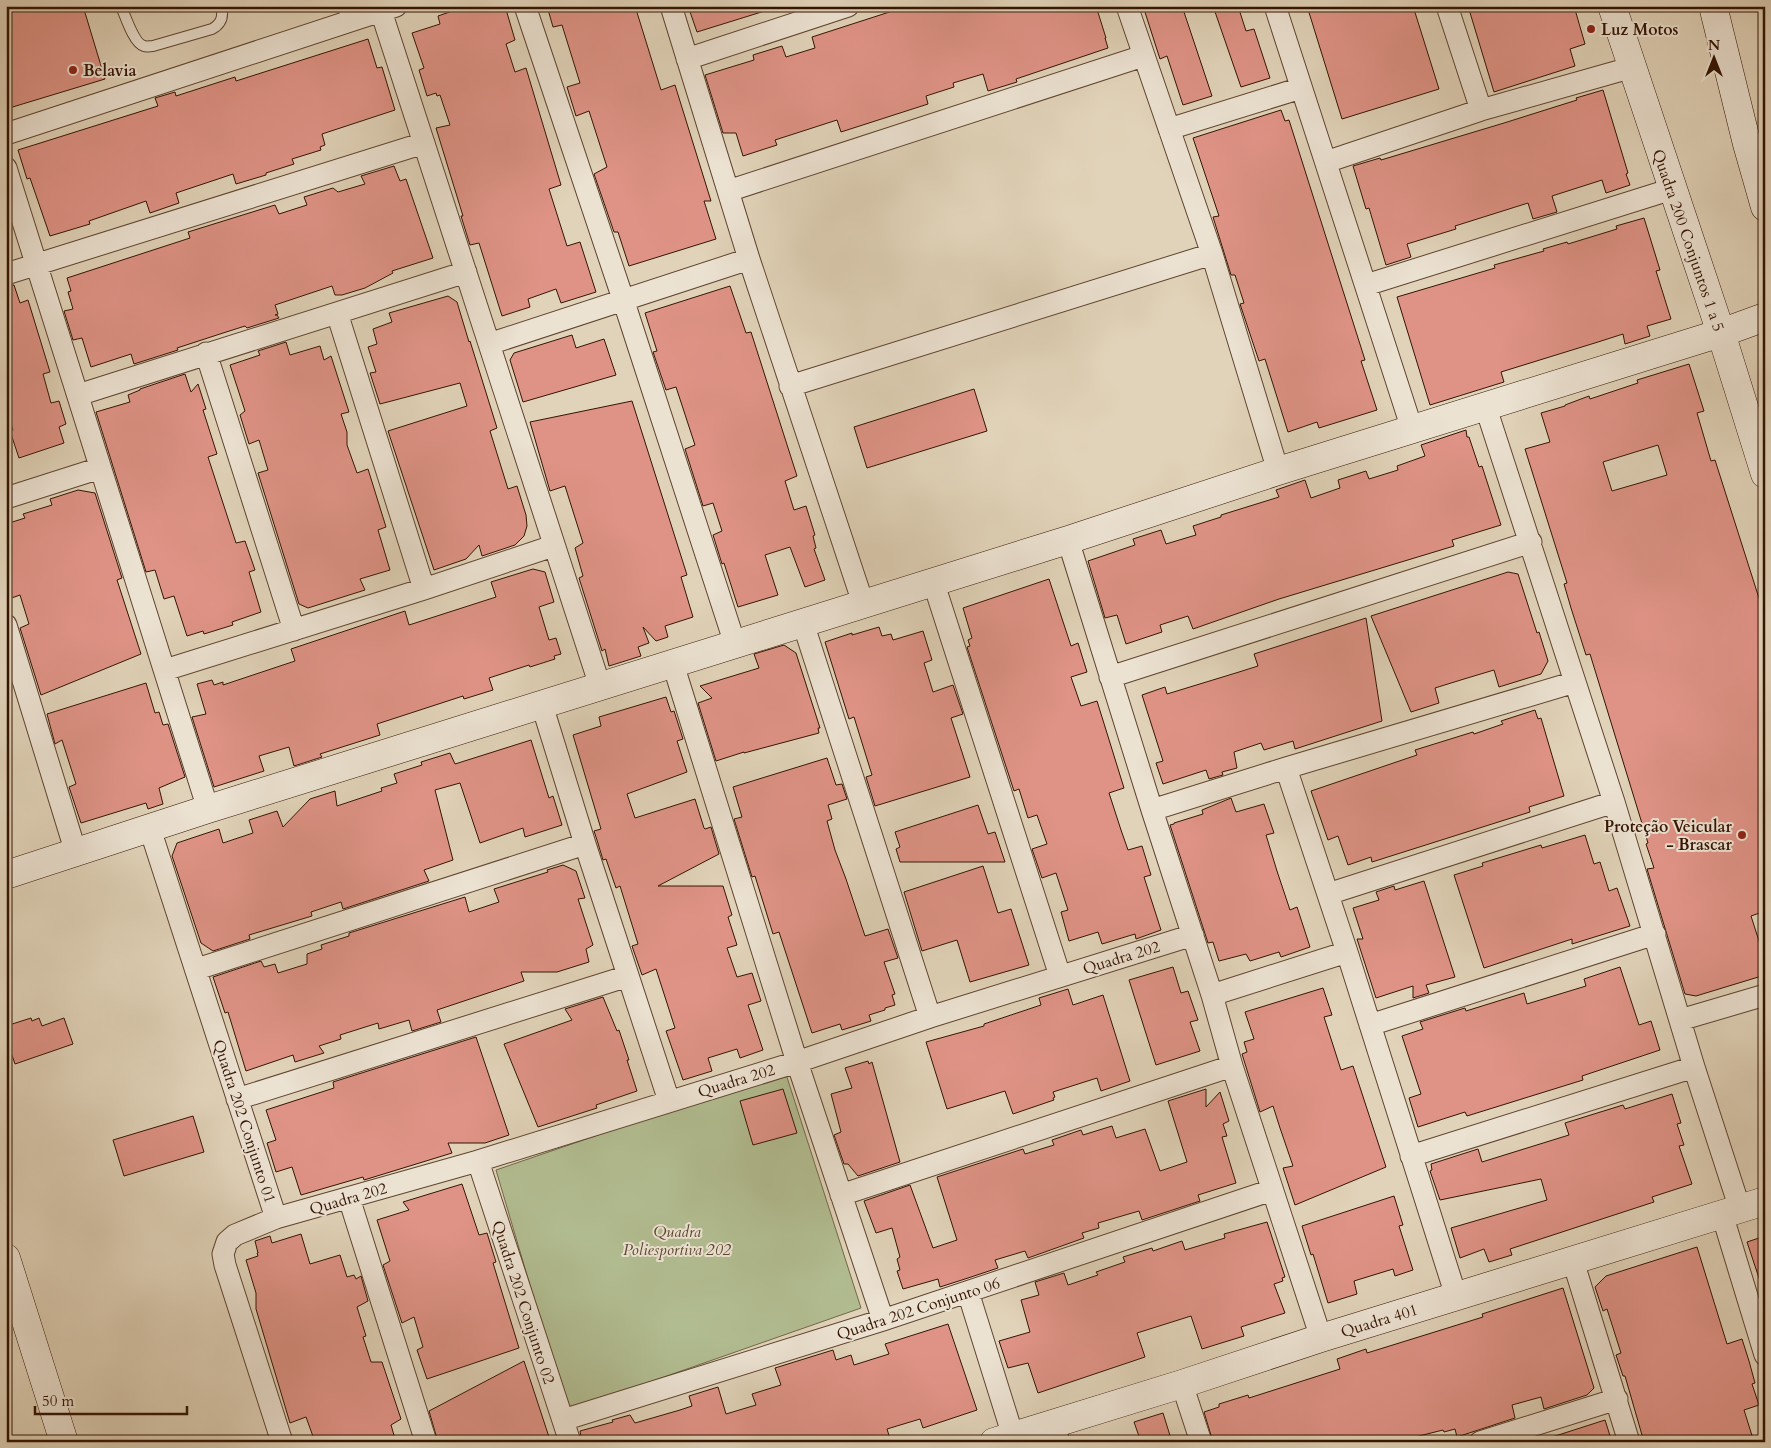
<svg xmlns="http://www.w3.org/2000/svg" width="1771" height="1448" font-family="Cardo,serif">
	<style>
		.green { fill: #b1bc90; stroke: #726849 }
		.building { fill: #df9386; stroke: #341402; fill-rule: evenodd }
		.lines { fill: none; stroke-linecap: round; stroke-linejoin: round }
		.lane-casing { stroke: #5f4430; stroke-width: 12 }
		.street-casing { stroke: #5f4430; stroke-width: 23 }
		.secondary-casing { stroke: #341402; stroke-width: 29 }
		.lane { stroke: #ece2d2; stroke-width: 10 }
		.street { stroke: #ece2d2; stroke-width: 21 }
		.secondary { stroke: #ece2d2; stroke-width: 28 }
		.poi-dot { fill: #8f2418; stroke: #ece2d2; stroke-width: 2 }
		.labels { text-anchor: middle; stroke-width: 4; stroke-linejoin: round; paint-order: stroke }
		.poi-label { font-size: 16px; font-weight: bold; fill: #341402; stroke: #ece2d2; text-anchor: start }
		.street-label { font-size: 16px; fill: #341402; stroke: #ece2d2 }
		.park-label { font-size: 16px; font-style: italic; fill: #5a462d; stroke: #ece2d2 }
	</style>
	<rect width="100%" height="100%" fill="#e1d3b9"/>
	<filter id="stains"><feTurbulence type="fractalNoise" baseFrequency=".004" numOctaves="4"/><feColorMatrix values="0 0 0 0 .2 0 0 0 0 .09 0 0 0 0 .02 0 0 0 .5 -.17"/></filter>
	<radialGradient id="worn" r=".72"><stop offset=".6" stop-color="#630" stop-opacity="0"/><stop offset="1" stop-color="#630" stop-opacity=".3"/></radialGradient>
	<path class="green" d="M785,1071L861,1308L567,1411L496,1170Z"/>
	<path class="building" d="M6,6H83L105,79L6,109Z
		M467,6H505L515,40L506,44L515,72L526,68L561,185L549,189L567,246L580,242L596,292L561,303L556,289L528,299L530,307L502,316L479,243L470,245L461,216H463L436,128L450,125L440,95L437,96L436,93L427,96L419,70L424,68L412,33L440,24L438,16Z
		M547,6H635L661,90L675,85L711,201H704L716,239L629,266L618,232H614L594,174L607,167L589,111L576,116L567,87L580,83L562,25L553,27Z
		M688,6H768V10L697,32Z
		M908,6H1096L1106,38H1105L1108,48L1016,79L1017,82L988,91L983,74L953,83L954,87L926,96L928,104L841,132L837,120L775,140L777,145L743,156L736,133H723L705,75L754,60L753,55L782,46L786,57L815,48L812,37Z
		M1143,6H1182L1212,96L1183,105L1167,56L1160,59Z
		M1213,6H1238L1246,31L1254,29L1270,78L1241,87Z
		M1307,6H1413L1439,89L1342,119Z
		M1468,6H1574L1585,44L1570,49L1575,66L1494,92Z
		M368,39L377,68L382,67L395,110L322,134L325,145L320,147L321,150L292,159L294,164L266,173V175L236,184L233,174L176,193L179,203L150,213L146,201L89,221L90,224L50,236L30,178L27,179L18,150L158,106L155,98L175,92L176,96L235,77L236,81Z
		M1603,90L1628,173L1626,174L1630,185L1606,193L1602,180L1552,196L1557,212L1533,219L1528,203L1455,226L1456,229L1407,244L1411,257L1386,265L1369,208L1366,209L1353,166L1380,158L1381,160L1504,123L1577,100L1576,98Z
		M1281,110L1285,121L1289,120L1325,234L1365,360L1361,361L1377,410L1319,428L1317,422L1288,432L1265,359L1259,361L1240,304L1244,303L1235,275H1231L1213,217L1219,216L1193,138Z
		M394,166L400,181L406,179L433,258L392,271L393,273L365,288L342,295H335L332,286L275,305L278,314L275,315H277L279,318L247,328L245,326L220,334L177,348L178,350L134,364L131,354L91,367L82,338L73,340L64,311L73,309L68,292L71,291L67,278L190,238L188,232L275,205L279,214L307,205L304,197L333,188L338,192L365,184L361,176Z
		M1644,218L1660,270L1656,271L1671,319L1647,326L1650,336L1625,344L1623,334L1598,342L1501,372L1504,382L1430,405L1397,297L1495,268L1494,265L1544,251L1543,249L1567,242L1568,244L1617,229L1616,226Z
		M14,285L20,303L28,300L50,372L43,374L51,403L59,401L66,424L59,427L64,443L19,458L10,431L13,430L6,411V286Z
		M730,286L746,333L751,332L797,476L785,481L794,510L806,506L815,535L813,536L816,548L814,549L825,580L805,587L790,547L765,555L778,595L738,607L724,563L722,564L713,535L722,531L713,503L703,506L685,449L695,445L676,387L666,390L653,352L657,351L645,313Z
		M448,296L457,302L469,342L470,341L497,428L490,431L508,489L517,486L526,515L527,526L524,536L515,545L482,556L479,545L466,559L434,570L388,431L467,406L460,383L380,404L370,373L376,372L368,347L377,344L373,329L392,322L389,313Z
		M572,335L576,348L604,339L616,375L523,402L510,360L514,353Z
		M286,342L290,355L320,346L324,360L331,356L349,412L341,414L347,432V445L357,473L368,469L386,527L378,530L390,570L360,579L365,590L308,608L299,604L258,473L268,470L259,440L249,444L240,415L245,411L230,365L260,355L258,351Z
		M1689,364L1704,411L1697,413L1711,461L1715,460L1765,617V911L1751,916L1765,960V975L1696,996L1685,994L1647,869L1654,868L1646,844L1648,843L1590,654L1586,655L1571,608L1564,584L1567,583L1525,449L1550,442L1541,413L1565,406V405L1589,396L1590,399L1638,383L1637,380ZM1658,445L1667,475L1612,491L1603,462Z
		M185,374L191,392L198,384L206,409L203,410L217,454L208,457L236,543L245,541L255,570L249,572L261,612L232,622L233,625L204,634L203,631L187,636L174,596L164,599L155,570L146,572L96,412L130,402L128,395L140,390V389Z
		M974,389L987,431L867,468L854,427Z
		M632,401L687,575L681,577L693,617L665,626L668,637L656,641L643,627L649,643L638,647L641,656L609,666L605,649L602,651L579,578L583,576L575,548L583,543L565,486L550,491L530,422Z
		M1466,430L1467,437H1469L1479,467L1482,466L1501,525L1452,540L1454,546L1279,599L1193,629L1188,616L1160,625L1162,632L1126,644L1117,615L1105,618L1088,561L1135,545L1133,539L1161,530L1166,544L1196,535L1193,526L1221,517V515L1279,497L1276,490L1305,480L1311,498L1340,488L1338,480L1366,471L1369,479L1398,470L1397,466L1425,456L1421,445Z
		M78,490L95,493L122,578L117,580L141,654L41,695L20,628L29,624L20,595L6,600V524L25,518L23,514L52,505L50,499Z
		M533,569L545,572L554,602L539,607L549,640L556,638L561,654L554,656L555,659L530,667L529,665L489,678L493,690L464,699L463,696L377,724L380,735L320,754L322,757L294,766L289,747L259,756L264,771L214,787L192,717L206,714L197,684L212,680L214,685L223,682V685L295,661L291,649L405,611L409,625L496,597L491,582Z
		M1508,572L1518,574L1537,633L1539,632L1548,661L1541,674L1499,687L1494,670L1464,679L1435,688L1439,703L1411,712L1371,616Z
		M1049,579L1071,646L1078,643L1087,672L1071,677L1081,706L1097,701L1124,788L1109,793L1121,830L1128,850L1142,846L1151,875L1144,877L1161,930L1136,939L1135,934L1102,944L1098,932L1069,941L1061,912L1068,910L1056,873L1042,878L1032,849L1047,844L1037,815L1028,818L1019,789L1014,791L967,647L970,646L968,640L972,638L963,608Z
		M1366,618L1382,721L1295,749L1293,741L1264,750L1261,743L1234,752L1237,768L1222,772L1223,775L1209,779L1206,770L1163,784L1156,763L1163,761L1142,695L1165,687L1167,694L1239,672L1258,666L1254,654Z
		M879,627L882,636L891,634L893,640L923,631L932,660L924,663L933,692L953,685L963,714L951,718L970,777L875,806L866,777L872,775L854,717L849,719L825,642L852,633V635Z
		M784,645L796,653L820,728H818L819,733L744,753V752L716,761L698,703L712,698L700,686L759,668L754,654Z
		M146,683L155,713L159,712L163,725L168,724L185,777L159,788L163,804L148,809L146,803L81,823L69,787L76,784L62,740L55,744L47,714Z
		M666,697L671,712L674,711L683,739L677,741L687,772L627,794L635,818L695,799L704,828L705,829L711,827L719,854L658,886H723L732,915L728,917L737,945L727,948L737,977L752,973L761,1001L748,1005L763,1050L740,1058L737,1049L708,1058L712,1071L683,1080L666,1031L675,1028L656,969L642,975L632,946L638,944L620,886L616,888L606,859L603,860L597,840L594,831L601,829L573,735L601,726L599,717Z
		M1535,710L1538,719L1541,718L1564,796L1529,807L1530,812L1372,862L1371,857L1348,865L1338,836L1328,840L1311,791L1417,755L1415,750L1473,732L1474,734L1503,724L1501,721Z
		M531,740L549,798L553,796L562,825L525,837L523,828L480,843L460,783L435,790L453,860L424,870L429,881L343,909L341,902L311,912L312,916L249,935L250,939L213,951L201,943L172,856L177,843L219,829L223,843L253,833L249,820L277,811L283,827L310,799L335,791L337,806L382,791L381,788L397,783L394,774L422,765L421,762L450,753L455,764Z
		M827,758L836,785L842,784L847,799L828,805L832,819L827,821L835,850L846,879L865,936L888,929L898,958L884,962L895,994L892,995L895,1005L885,1008V1010L869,1015L871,1021L842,1030L840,1024L812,1033L779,932L773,934L755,876L752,877L734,819L742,817L733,787Z
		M1231,798L1236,812L1264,804L1274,833L1266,835L1277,871L1290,910L1297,907L1310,947L1281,957L1279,952L1250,961L1246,954L1219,961L1213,942L1208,943L1170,825L1174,824V823L1203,814L1202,810Z
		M978,805L988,834L995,832L1005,862H900L896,849L900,847L895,832Z
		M1585,835L1594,864L1600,862L1609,891L1617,888L1630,926L1572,944V939L1484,968L1454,875L1483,866L1482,863L1541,845L1542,848Z
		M563,865L576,871L585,898L578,899L593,945L586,949L589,962L557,972H521L524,981L437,1010L441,1022L412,1031L409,1020L379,1029L378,1023L340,1035L341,1039L319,1046L324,1053L295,1062L293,1055L246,1071L228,1012L225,1013L213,977L261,961L264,967L275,964L278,973L307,964V954L322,949L321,945L349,936V933L465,897L469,912L499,902L494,889L548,872L547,870Z
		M983,866L998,913L1011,909L1029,965L970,982L957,940L922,951L904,892Z
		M1424,881L1455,977L1426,985L1429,993L1413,998V986L1376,998L1357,939H1363L1353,908L1379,900L1376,892L1394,886L1395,890Z
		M1173,967L1181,993L1188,991L1198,1020L1190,1022L1200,1051L1156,1065L1129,980Z
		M1620,967L1639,1025L1651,1021L1660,1050L1582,1076L1583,1080L1467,1116L1465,1112L1418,1127L1409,1098L1421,1094L1402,1036L1423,1029L1420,1022L1465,1008L1466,1011L1524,993L1527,1004L1586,986L1584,979Z
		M1323,988L1332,1015L1324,1017L1341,1070L1353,1066L1386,1167L1295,1205L1283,1168L1293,1166L1280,1128L1273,1106L1260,1112L1242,1054L1247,1052L1244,1042L1254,1039L1245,1012Z
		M1068,989L1073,1005L1103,995L1130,1081L1101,1091L1097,1078L1053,1092L1055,1097L1053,1098L1054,1100L1013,1114L1005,1091L947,1109L926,1042L984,1026V1024L1041,1005L1039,998Z
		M603,997L617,1031L619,1030L629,1060H627L637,1091L596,1105L597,1108L538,1127L504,1044L572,1020L565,1009Z
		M31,1018L32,1021L39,1018L42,1026L64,1018L73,1044L15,1064L6,1037V1026Z
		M476,1037L509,1135L485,1143H448L452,1153L364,1180L363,1177L301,1195L292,1167L276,1172L267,1143L276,1140L266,1110L334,1088L333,1082Z
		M868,1061L869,1064L872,1062L900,1162L858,1176L848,1164H844L834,1135L841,1132L831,1094L852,1088L845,1068Z
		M783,1089L797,1133L753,1145L740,1101Z
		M1206,1089V1107L1220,1092L1229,1121L1223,1124L1227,1136L1222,1137L1236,1183L1198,1195L1200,1201L1142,1220L1139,1211L1098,1223L1099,1228L1082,1233L1084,1238L1028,1258L1025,1251L995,1260L998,1268L968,1278L940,1287L938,1279L903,1289L897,1271L900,1270L897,1259L900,1257L892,1228L876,1233L864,1201L910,1185L933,1248L957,1240L937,1177L1023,1149L1025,1154L1054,1145L1052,1140L1081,1130L1083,1135L1112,1126L1116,1138L1145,1129L1160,1171L1187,1162L1168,1101Z
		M1672,1094L1681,1123L1677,1124L1684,1145L1679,1146L1692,1184L1652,1197L1654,1202L1510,1249L1512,1255L1489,1262L1484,1249L1460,1258L1451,1228L1547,1200L1541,1179L1440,1200L1430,1171L1432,1170L1431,1164L1478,1149L1482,1162L1569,1135L1565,1123L1623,1105L1625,1109Z
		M193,1116L204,1152L124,1176L113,1140Z
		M462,1184L479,1235L487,1233L496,1262L493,1263L519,1348L427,1379L417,1350L423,1347L414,1317L402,1323L383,1265L390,1261L377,1220L409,1210L403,1202Z
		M1394,1196L1403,1225L1399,1226L1413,1270L1395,1276L1393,1269L1354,1281L1357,1294L1328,1303L1313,1254L1311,1255L1302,1226Z
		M1267,1222L1285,1277L1282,1278L1283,1281L1274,1284L1285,1313L1241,1327L1244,1336L1202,1349L1191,1316L1137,1333L1145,1357L1038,1393L1028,1363L1008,1368L999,1341L1030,1332L1021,1300L1039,1295L1035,1282L1064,1273L1068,1285L1098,1275L1096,1272L1125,1262L1123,1257L1152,1248L1153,1251L1182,1241L1185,1250L1225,1238L1224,1234Z
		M301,1234L310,1264L340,1255L347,1277L354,1275L356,1279L361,1276L368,1301L357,1307L366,1336L363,1337L371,1362H382L401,1419L391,1425L396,1442H315L306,1417L290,1423L256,1309V1293L246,1260L258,1256L257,1253H258L255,1241L270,1236L272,1243Z
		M1765,1236V1286L1762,1287L1747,1242Z
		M1697,1247L1727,1344L1742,1339L1749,1361L1755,1383L1752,1384L1759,1405L1744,1410L1754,1442H1644L1625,1376H1623L1616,1355L1621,1353L1607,1309L1603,1311L1595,1287L1606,1276Z
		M1563,1288L1594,1388L1587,1395L1544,1409L1541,1397L1512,1405L1515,1418L1457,1437L1455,1429L1444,1432L1443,1430L1395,1442H1213L1204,1412L1219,1407V1404L1248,1395L1249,1398L1340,1369L1337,1359L1366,1349L1367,1353L1483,1317L1482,1314Z
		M948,1324L977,1410L923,1428L920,1419L887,1429L891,1442H582L580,1431L613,1422L612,1420L630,1415L635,1423L680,1410L692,1406L689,1396L718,1387L726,1414L756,1405L752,1394L781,1385L775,1368L833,1350L836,1360L851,1355L854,1365L889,1354L885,1344Z
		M524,1361L549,1437L542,1438L543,1442H438L429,1411Z
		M1163,1413L1172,1442H1141L1134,1422Z
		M1605,1420L1612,1442H1550L1549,1438Z"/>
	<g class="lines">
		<defs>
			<path id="lane" d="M121,6C125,15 134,44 144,46C147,47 150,46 153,46L212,29C221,24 224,17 221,6
				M343,6L347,21"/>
			<path id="street" d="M525,6L623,299L735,644
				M671,6L749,259L863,603
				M1127,6L1212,254L1278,471
				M1275,6L1412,429
				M1447,6L1481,110
				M381,11L600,686
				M687,59L848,6
				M1169,129L1301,88
				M6,134L396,6
				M1326,162L1481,110L1633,67
				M6,168L208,809
				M728,191L1143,56
				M6,274L424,143
				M1366,285L1672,189
				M337,313L424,589
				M489,344L749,259
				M206,353L294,630
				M790,386L1212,254
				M78,395L466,272
				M1485,405L1614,802L1694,1067L1740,1209
				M6,498L100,468
				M1068,540L1152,810L1212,995L1232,1066L1321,1338
				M933,581L1060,976
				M803,623L930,1017
				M6,625L76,853
				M673,664L797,1062L883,1320
				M165,670L424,589L553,546
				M1110,677L1531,542
				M542,705L585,844L669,1101
				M1286,768L1347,952L1456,1296
				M1152,810L1286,768L1575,682
				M150,829L276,1218
				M1328,894L1614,802
				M197,969L585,844
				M1212,995L1347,952
				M1680,1020L1765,995
				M1370,1025L1655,934
				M237,1099L628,976
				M1411,1156L1694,1067
				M478,1161L570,1442
				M841,1195L1232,1066
				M349,1198L426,1442
				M1722,1214L1765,1355
				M1573,1261L1629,1442
				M968,1292L1013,1436
				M1182,1384L1201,1442
				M563,1420L883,1320L1272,1190
				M1053,1424L1059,1442
				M282,1442L225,1265L223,1254L227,1242L235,1235L276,1218L478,1161L797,1062L930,1017L1193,935
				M1480,1442L1617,1399"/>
			<path id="secondary" d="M1612,6L1721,333L1765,474
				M1713,6L1747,144L1765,207
				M6,875L208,809L1068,540L1278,471L1721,333L1765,317
				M6,1258L64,1442
				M994,1442L1182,1384L1321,1338L1765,1201"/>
		</defs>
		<use href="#lane" class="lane-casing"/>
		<use href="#street" class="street-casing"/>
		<use href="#secondary" class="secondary-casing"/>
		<use href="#lane" class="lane"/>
		<use href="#street" class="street"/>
		<use href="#secondary" class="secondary"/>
	</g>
	<g class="poi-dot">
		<circle cx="1591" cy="29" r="5"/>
		<circle cx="73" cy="70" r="5"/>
		<circle cx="1742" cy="835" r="5"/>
	</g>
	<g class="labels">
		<g class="poi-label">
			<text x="1601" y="35">Luz Motos</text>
			<text x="83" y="76">Belavia</text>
			<text x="1732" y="832" text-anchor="end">Proteção Veicular<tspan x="1732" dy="18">- Brascar</tspan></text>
		</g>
		<g class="street-label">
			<text transform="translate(1689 240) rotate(71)" y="6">Quadra 200 Conjuntos 1 a 5</text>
			<text transform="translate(1121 957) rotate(-17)" y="6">Quadra 202</text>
			<text transform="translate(736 1080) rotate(-17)" y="6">Quadra 202</text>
			<text transform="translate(245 1121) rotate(72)" y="6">Quadra 202 Conjunto 01</text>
			<text transform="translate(348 1198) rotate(-16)" y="6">Quadra 202</text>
			<text transform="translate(524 1302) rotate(72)" y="6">Quadra 202 Conjunto 02</text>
			<text transform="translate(918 1308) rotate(-18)" y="6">Quadra 202 Conjunto 06</text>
			<text transform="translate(1379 1320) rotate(-17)" y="6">Quadra 401</text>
		</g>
		<g class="park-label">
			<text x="677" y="1237">Quadra<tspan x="677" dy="18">Poliesportiva 202</tspan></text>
		</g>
	</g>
	<rect width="1771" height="1448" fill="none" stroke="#e1d3b9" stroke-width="25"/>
	<rect x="8" y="8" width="1756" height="1433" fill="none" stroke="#341402" stroke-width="2.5"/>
	<rect x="12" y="12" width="1746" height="1423" fill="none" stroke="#341402"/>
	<g transform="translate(1714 58)" stroke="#ece2d2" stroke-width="4" paint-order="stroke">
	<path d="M0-4L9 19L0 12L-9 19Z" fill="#341402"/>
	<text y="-8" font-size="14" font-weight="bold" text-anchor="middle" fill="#341402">N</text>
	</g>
	<path d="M35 1406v8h152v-8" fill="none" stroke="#341402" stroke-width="2.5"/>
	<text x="42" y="1406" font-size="15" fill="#341402" stroke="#ece2d2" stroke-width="4" paint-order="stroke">50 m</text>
	<rect width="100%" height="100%" filter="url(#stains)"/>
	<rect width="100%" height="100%" fill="url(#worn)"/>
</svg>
